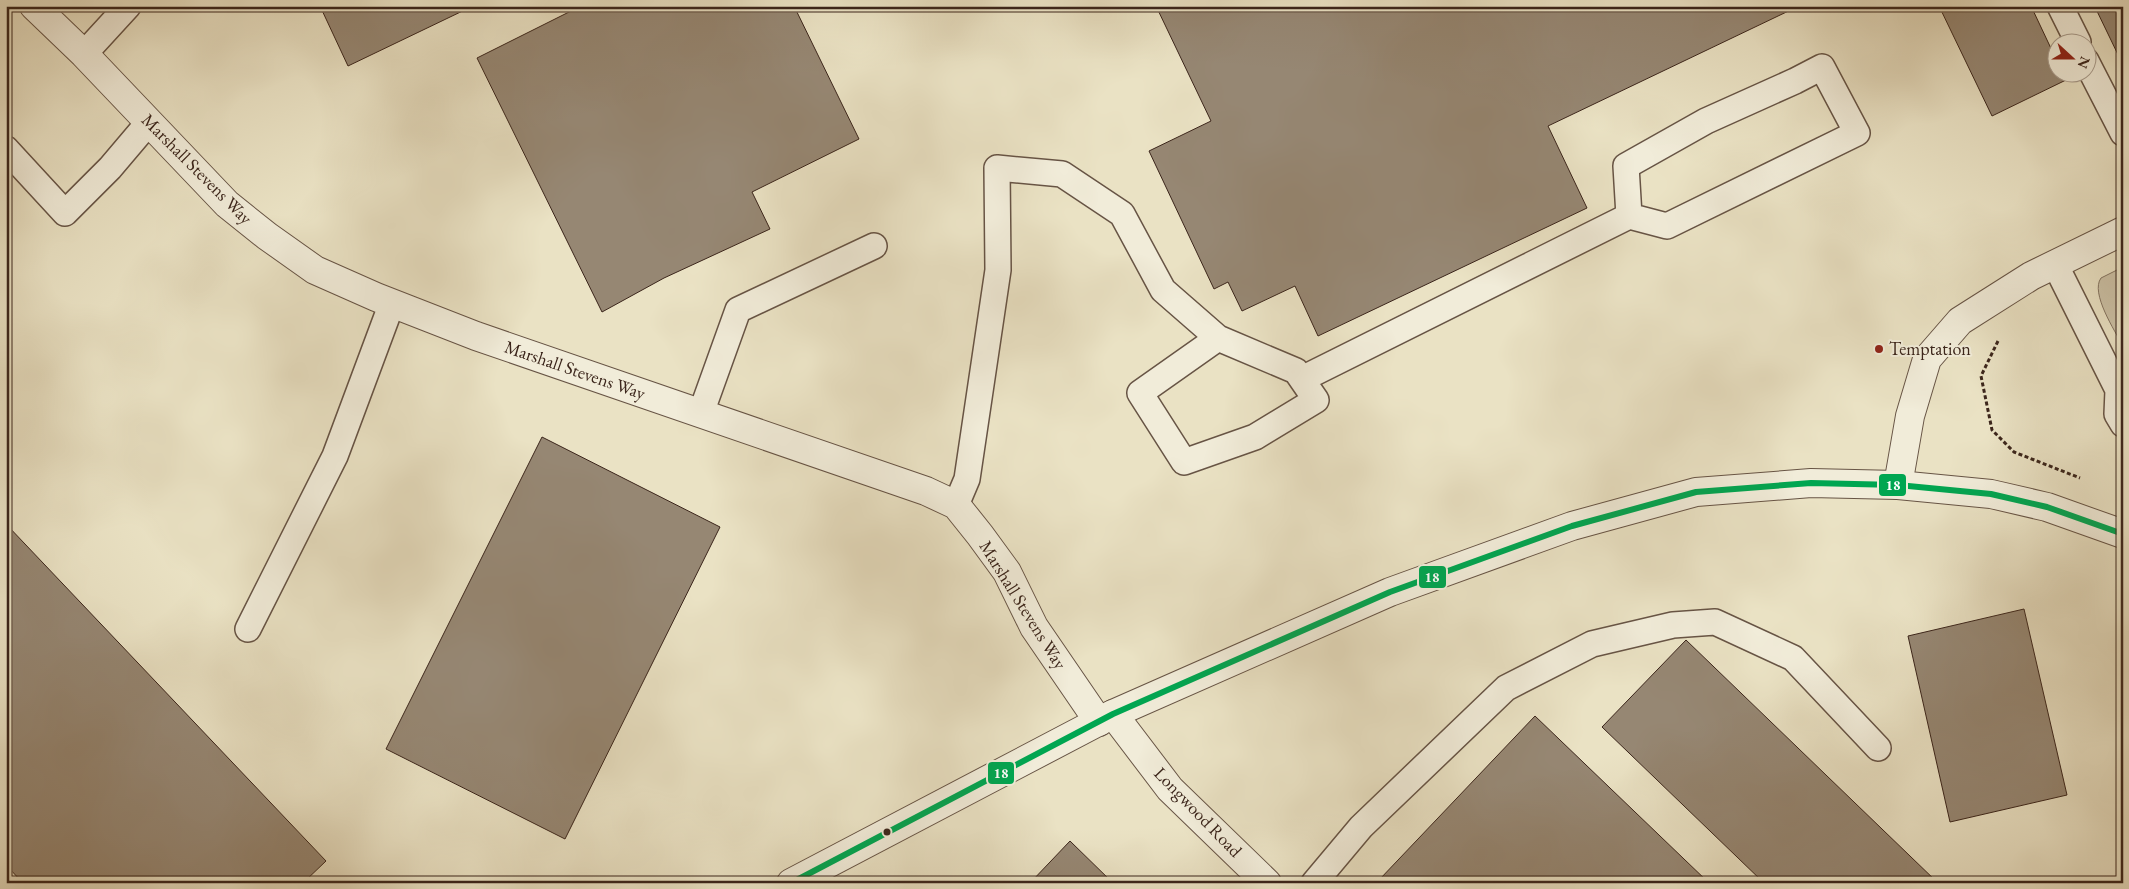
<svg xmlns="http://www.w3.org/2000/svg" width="2129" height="889" font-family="'EB Garamond',serif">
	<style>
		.green { fill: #ccc2a7; stroke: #847461 }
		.building { fill: #968773; stroke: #3b251b }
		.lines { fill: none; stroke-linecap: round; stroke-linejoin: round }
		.service-casing { stroke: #675445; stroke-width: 28 }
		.minor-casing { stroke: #675445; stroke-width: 30 }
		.tertiary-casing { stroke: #675445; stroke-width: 30 }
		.path { stroke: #3b251b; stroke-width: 3; stroke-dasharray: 4 2.5; stroke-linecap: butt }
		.service { stroke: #f1ecd9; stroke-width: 25 }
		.minor { stroke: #f1ecd9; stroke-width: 28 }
		.tertiary { stroke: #f1ecd9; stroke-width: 28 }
		.bus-1-casing { stroke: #f1ecd9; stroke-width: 10 }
		.bus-1 { stroke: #00a651; stroke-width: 6 }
		.poi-dot { fill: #8f2418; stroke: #f1ecd9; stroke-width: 2 }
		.bus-dot { fill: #3b251b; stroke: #f1ecd9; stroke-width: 2 }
		.labels { text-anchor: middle; stroke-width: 4; stroke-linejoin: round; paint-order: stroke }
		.street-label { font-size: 18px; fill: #3b251b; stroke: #f1ecd9 }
		.poi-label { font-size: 18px; fill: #3b251b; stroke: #f1ecd9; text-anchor: start }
		.line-badge { stroke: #f1ecd9; stroke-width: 2 }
		.badge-label { font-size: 14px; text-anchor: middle; font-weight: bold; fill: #fff }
	</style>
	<rect width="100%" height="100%" fill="#eae2c4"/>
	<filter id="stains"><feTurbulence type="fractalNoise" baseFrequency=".004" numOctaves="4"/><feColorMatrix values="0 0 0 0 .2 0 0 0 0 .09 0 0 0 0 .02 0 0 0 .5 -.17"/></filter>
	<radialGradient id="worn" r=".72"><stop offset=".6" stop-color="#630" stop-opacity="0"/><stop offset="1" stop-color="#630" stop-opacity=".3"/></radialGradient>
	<path class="green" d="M2123,267V346C2115,331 2090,293 2101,278Z"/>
	<path class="building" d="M320,6H473L348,66Z
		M581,6H794L859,139L752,192L770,229L664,278L602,312L477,58Z
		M1156,6H1799L1548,126L1587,208L1318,336L1295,286L1242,311L1228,282L1214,289L1149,151L1211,121Z
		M1939,6H2031L2056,59V72H2063L2066,80L1992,116Z
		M2123,6V65L2095,7Z
		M542,437L720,527L565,839L386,749Z
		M6,524L326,861L303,883H23L6,865Z
		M2024,609L2067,795L1950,822L1908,636Z
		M1686,640L1938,883H1764L1602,727Z
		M1535,716L1709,883H1382L1379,880Z
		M1070,841L1113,883H1030Z"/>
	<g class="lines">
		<defs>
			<path id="service" d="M2060,6L2078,42
				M84,54L128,6
				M2086,61L2123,133
				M6,149L65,213L110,168L149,122
				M2055,264L2118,390L2117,414L2123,424
				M1302,379L1629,216L1667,226L1857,133L1822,67L1795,81L1706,121L1626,166L1629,216
				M701,413L738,310L874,246
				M956,505L967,479L998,270L997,168L1062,174L1122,214L1163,290L1218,338L1296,371L1316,400L1255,437L1184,462L1140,393L1218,338
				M248,629L335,456L392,303
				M1314,883L1361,827L1506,688L1592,644L1626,636L1673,625L1715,622L1793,658L1878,748"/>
			<path id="minor" d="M34,6L84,54L227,204L267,236L315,270L376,297L476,336L926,491L956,505L980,535L1007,572L1034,627L1099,722
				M1898,485L1910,416L1927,359L1960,321L2031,276L2123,231
				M1113,714L1170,789L1267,883"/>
			<path id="tertiary" d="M791,883L1113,714L1390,592L1572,526L1696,492L1811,483L1898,485L1991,494L2047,507L2123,534"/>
		</defs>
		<use href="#service" class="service-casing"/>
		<use href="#minor" class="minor-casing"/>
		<use href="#tertiary" class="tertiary-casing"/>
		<path class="path" d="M1998,341L1981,376L1992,430L2014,452L2080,478"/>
		<use href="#service" class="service"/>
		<use href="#minor" class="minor"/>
		<use href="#tertiary" class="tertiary"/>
		<defs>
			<path id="bus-1" d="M791,883L1113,714L1390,592L1572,526L1696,492L1811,483L1898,485L1991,494L2047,507L2123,534"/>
		</defs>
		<use href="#bus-1" class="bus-1-casing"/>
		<use href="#bus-1" class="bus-1"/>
	</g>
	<circle class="poi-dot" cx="1879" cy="349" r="5"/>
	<circle class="bus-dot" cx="887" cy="832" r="4.5"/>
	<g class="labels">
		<g class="street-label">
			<text transform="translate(197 169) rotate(45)" y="6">Marshall Stevens Way</text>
			<text transform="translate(575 370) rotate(19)" y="6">Marshall Stevens Way</text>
			<text transform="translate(1023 605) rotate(58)" y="6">Marshall Stevens Way</text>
			<text transform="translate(1198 812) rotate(46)" y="6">Longwood Road</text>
		</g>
		<g class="poi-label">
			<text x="1889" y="355">Temptation</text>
		</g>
	</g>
	<g class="line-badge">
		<rect x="1878" y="473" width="29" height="24" rx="5" fill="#00a651"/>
		<rect x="1418" y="565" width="29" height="24" rx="5" fill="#00a651"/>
		<rect x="987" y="761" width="28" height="24" rx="5" fill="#00a651"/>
	</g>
	<g class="badge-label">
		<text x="1893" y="490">18</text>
		<text x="1432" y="582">18</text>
		<text x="1001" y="778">18</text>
	</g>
	<rect width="2129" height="889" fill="none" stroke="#eae2c4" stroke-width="25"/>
	<rect x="8" y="8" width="2114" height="874" fill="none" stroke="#3b251b" stroke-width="2.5"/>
	<rect x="12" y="12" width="2104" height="864" fill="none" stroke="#3b251b"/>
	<g transform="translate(2072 58) rotate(111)"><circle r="24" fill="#f1ecd9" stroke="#a89c8d"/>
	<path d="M0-4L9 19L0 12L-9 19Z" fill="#8f2418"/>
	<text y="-8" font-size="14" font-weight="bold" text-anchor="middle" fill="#3b251b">N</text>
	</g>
	<rect width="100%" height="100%" filter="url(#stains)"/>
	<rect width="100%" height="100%" fill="url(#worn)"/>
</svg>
